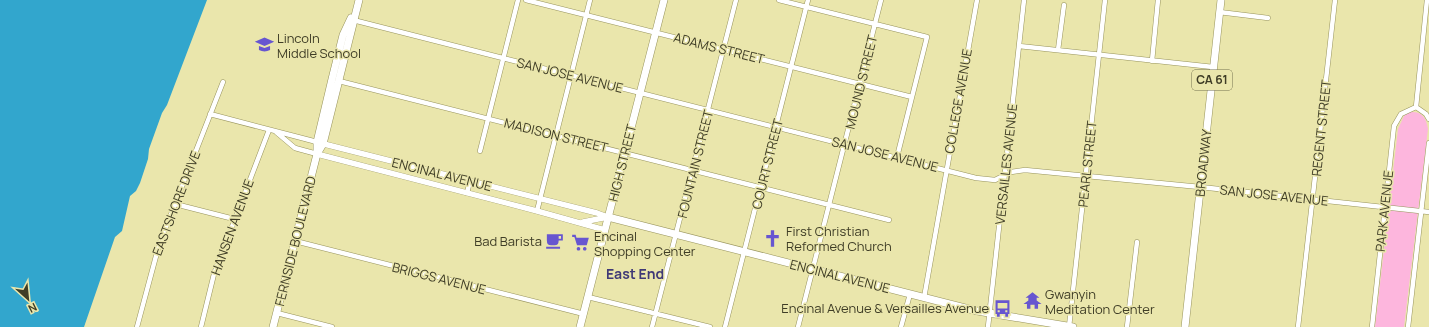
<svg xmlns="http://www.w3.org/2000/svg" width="1429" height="327" font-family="Manrope,sans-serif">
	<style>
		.green { fill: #fdb6dd }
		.water { fill: #32a6cd }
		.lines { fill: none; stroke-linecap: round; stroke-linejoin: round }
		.minor-casing { stroke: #98945d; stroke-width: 5.5 }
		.tertiary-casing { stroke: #98945d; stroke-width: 6 }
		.secondary-casing { stroke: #98945d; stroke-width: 8 }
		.primary-casing { stroke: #98945d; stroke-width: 8 }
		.minor { stroke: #fff; stroke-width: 4.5 }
		.tertiary { stroke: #fff; stroke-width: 5.5 }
		.secondary { stroke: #fff; stroke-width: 7 }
		.primary { stroke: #fff; stroke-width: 7 }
		.labels { text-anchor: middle; stroke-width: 3; stroke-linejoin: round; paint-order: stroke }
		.shield { fill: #eae6ac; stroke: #72704e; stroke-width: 1 }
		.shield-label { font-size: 12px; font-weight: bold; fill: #3f3d26 }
		.poi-label { font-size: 13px; fill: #3f3d26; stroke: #eae6ac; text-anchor: start }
		.street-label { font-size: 13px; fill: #3f3d26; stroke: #eae6ac }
		.neighbourhood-label { font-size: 14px; font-weight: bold; fill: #3f3976; stroke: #eae6ac }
	</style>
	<rect width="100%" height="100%" fill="#eae6ac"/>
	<path class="green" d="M1409,112C1422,111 1426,117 1428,129L1404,327H1375L1398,129L1404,116Z"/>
	<path class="water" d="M0,0H207L167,105L162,113L149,149L148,159L140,183L136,191L130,196L122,231L115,237L84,327H0Z"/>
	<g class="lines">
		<defs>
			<path id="minor" d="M526,0L912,97
				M779,0L927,37L897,157
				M1219,12L1268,18
				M353,20L976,178L995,180L1011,172L1025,170L1200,187L1429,212
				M1019,46L1213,67
				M1058,50L1064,5
				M1152,61L1158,0
				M339,81L889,220
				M1416,107L1427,0
				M210,114L317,142
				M276,132L295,148L317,154
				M480,151L518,0
				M467,193L470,181
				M175,204L234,219
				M537,211L590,0
				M295,241L584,314
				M588,297L710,327
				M924,298L977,0
				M277,313L332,327
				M137,327L159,245L223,82
				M201,327L214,274L269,130
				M652,327L736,0
				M725,327L808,0
				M798,327L881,0
				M901,327L910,294
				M988,327L1024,0
				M1069,327L1105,0
				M1127,327L1137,242
				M1298,327L1335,0
				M1372,327L1394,126L1401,114L1416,107L1426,114L1429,119
				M1408,327L1429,143"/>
			<path id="tertiary" d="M320,143L597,213L608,217
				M317,154L537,211L605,230
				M583,222L608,217"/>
			<path id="secondary" d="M317,153V142L332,79L343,35L351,18
				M608,217L977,311L1073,327
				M273,327L317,154L323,144L359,0
				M580,327L664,0"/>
			<path id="primary" d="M1185,327L1221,0"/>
		</defs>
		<use href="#minor" class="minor-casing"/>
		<use href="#tertiary" class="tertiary-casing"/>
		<use href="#secondary" class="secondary-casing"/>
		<use href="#primary" class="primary-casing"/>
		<use href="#minor" class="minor"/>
		<use href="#tertiary" class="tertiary"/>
		<use href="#secondary" class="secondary"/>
		<use href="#primary" class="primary"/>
	</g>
	<defs>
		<symbol id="school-bare" viewBox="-9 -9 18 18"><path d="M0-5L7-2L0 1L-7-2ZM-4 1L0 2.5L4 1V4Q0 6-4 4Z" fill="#6756d0" stroke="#eae6ac" stroke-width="2.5" paint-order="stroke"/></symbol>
		<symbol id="church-bare" viewBox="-9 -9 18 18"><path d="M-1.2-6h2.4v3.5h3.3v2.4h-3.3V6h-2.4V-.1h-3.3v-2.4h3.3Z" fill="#6756d0" stroke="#eae6ac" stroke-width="2.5" paint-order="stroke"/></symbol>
		<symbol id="cafe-bare" viewBox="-9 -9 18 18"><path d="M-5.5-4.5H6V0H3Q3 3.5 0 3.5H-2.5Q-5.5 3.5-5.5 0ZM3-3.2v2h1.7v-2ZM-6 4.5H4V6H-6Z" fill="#6756d0" stroke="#eae6ac" stroke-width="2.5" paint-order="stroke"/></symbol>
		<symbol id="supermarket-bare" viewBox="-9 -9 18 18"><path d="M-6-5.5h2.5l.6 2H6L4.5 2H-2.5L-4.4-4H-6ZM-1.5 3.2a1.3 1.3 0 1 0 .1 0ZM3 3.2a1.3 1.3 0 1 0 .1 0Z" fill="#6756d0" stroke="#eae6ac" stroke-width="2.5" paint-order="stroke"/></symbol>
		<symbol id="temple-bare" viewBox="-9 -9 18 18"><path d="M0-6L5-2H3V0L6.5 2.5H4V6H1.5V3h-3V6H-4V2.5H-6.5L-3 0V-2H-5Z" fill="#6756d0" stroke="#eae6ac" stroke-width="2.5" paint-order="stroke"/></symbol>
		<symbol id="bus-bare" viewBox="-9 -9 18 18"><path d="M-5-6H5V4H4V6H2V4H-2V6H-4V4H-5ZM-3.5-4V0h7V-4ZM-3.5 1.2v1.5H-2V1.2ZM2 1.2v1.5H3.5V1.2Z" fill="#6756d0" stroke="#eae6ac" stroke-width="2.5" paint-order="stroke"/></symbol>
	</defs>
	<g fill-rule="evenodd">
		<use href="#school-bare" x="252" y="32" width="25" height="25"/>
		<use href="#church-bare" x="760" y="226" width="25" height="25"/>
		<use href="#cafe-bare" x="542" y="228" width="25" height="25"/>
		<use href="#supermarket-bare" x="568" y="230" width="25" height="25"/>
		<use href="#temple-bare" x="1020" y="288" width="25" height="25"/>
		<use href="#bus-bare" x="990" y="296" width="25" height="25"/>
	</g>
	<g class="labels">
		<rect class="shield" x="1192" y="70" width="40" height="20" rx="3"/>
		<g class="shield-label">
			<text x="1212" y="84">CA 61</text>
		</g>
		<g class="poi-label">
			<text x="277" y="43">Lincoln<tspan x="277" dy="15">Middle School</tspan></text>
			<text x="786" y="236">First Christian<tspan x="786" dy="15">Reformed Church</tspan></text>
			<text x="594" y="241">Encinal<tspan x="594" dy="15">Shopping Center</tspan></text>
			<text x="542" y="246" text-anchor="end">Bad Barista</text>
			<text x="1045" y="299">Gwanyin<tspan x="1045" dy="15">Meditation Center</tspan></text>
			<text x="989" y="313" text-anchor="end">Encinal Avenue &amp; Versailles Avenue</text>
		</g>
		<g class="street-label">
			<text transform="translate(719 48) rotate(14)" y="5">ADAMS STREET</text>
			<text transform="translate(570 75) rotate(14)" y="5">SAN JOSE AVENUE</text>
			<text transform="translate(861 82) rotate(-76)" y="5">MOUND STREET</text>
			<text transform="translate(958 101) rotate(-80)" y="5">COLLEGE AVENUE</text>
			<text transform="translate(1321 128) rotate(-84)" y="5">REGENT STREET</text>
			<text transform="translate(556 135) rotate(14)" y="5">MADISON STREET</text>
			<text transform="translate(885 154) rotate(14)" y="5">SAN JOSE AVENUE</text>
			<text transform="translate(622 163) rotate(-76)" y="5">HIGH STREET</text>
			<text transform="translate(1203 163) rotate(-84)" y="5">BROADWAY</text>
			<text transform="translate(695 164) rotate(-76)" y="5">FOUNTAIN STREET</text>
			<text transform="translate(767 164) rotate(-76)" y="5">COURT STREET</text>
			<text transform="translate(1006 164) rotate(-84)" y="5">VERSAILLES AVENUE</text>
			<text transform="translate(1087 164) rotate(-84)" y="5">PEARL STREET</text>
			<text transform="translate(442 174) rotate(14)" y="5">ENCINAL AVENUE</text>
			<text transform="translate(1274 195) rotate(6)" y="5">SAN JOSE AVENUE</text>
			<text transform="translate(176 203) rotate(-69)" y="5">EASTSHORE DRIVE</text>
			<text transform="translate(1384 211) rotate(-84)" y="5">PARK AVENUE</text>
			<text transform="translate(232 227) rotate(-70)" y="5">HANSEN AVENUE</text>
			<text transform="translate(295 241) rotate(-76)" y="5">FERNSIDE BOULEVARD</text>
			<text transform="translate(840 276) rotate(14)" y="5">ENCINAL AVENUE</text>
			<text transform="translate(439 278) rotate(14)" y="5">BRIGGS AVENUE</text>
		</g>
		<g class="neighbourhood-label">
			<text x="635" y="279">East End</text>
		</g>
	</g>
	<g transform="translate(28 299) rotate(153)" stroke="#eae6ac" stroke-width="3" paint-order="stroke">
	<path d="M0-3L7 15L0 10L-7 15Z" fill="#3f3d26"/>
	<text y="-6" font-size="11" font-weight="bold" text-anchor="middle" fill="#3f3d26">N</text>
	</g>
</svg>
